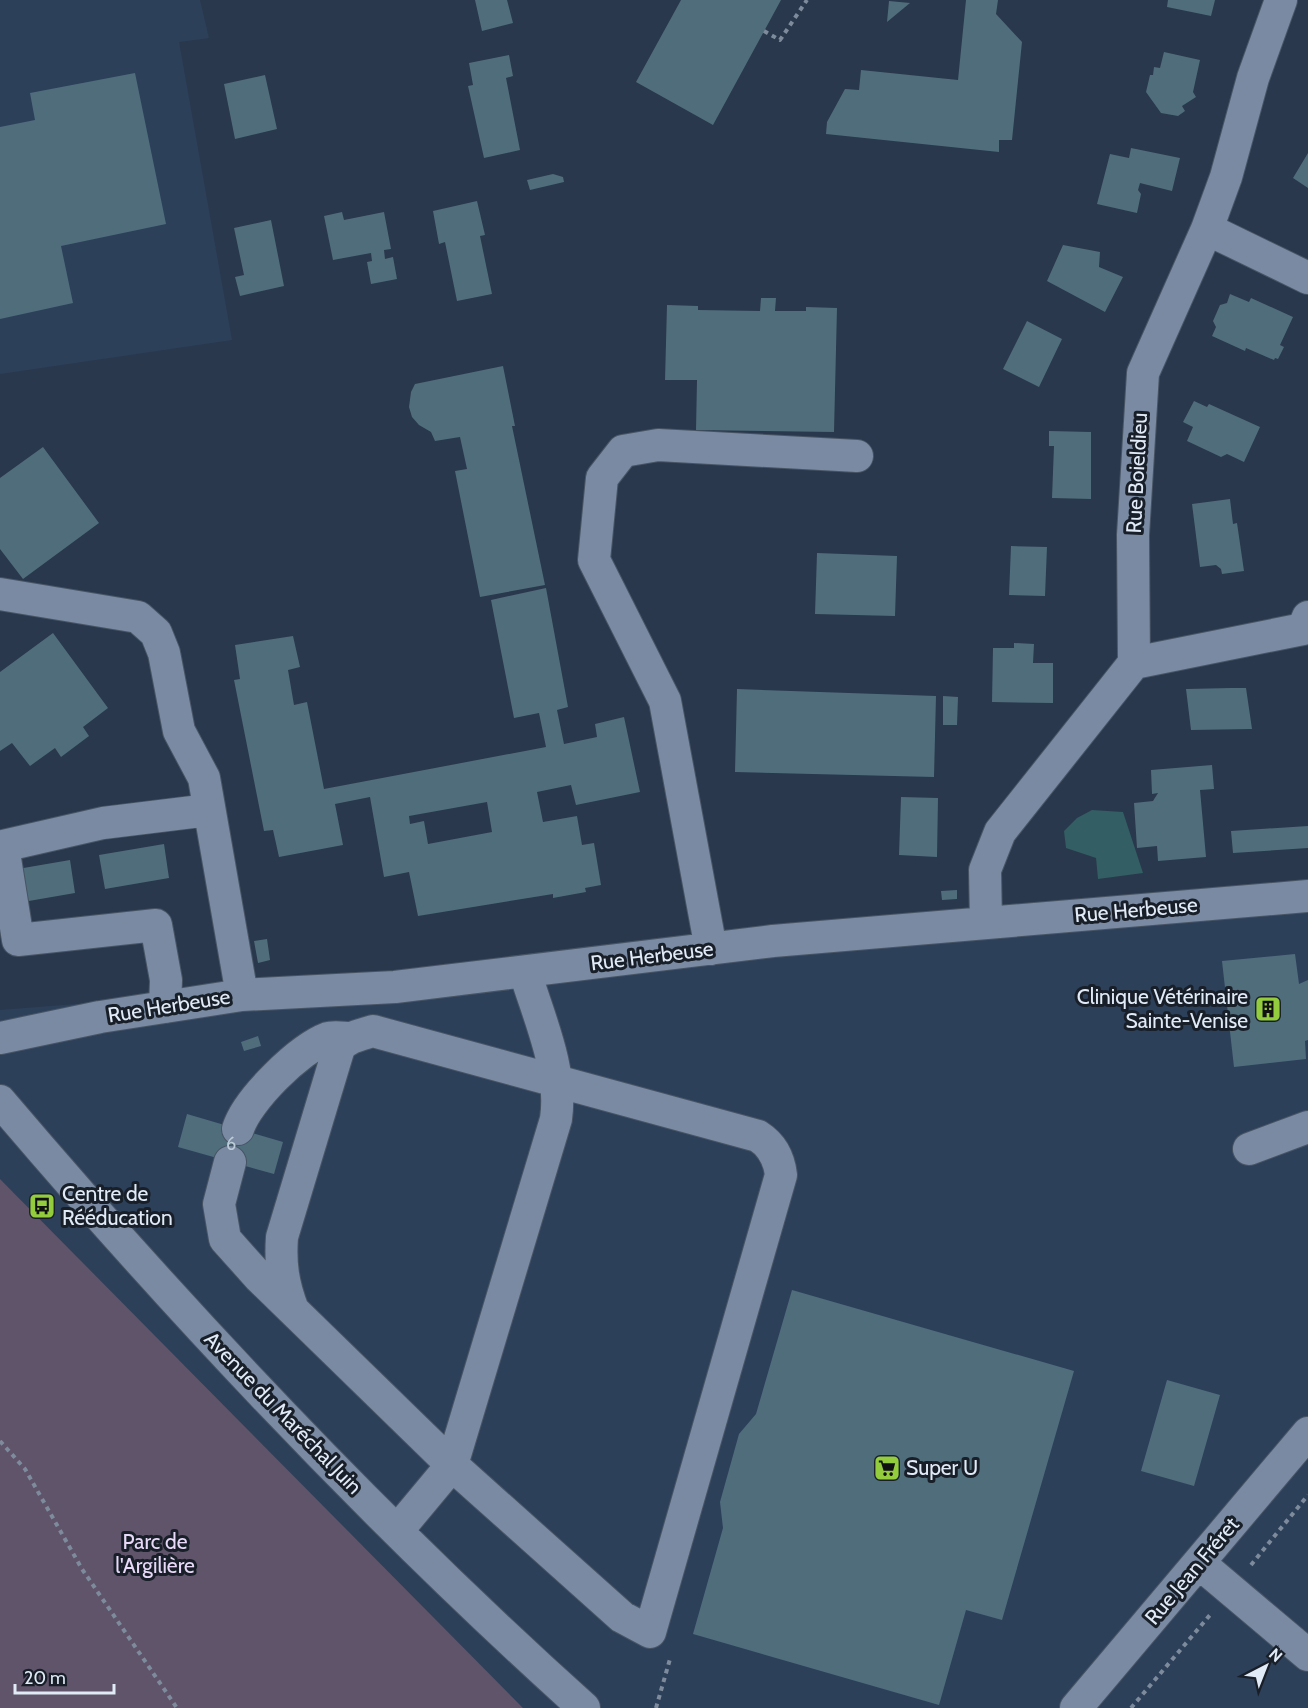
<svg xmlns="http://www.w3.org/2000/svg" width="1308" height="1708" font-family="Cabin,sans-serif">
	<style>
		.built { fill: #2d405a }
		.green { fill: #5f546a }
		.water { fill: #335e63 }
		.building { fill: #506d7c; fill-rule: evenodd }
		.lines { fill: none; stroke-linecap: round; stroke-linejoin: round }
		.minor-casing { stroke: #475465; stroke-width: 34 }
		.path { stroke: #7e8b9c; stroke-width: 4; stroke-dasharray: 4.5 4.5; stroke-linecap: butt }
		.minor { stroke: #798aa2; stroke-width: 32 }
		.labels { text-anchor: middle; stroke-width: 6; stroke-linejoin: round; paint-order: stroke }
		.number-label { font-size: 18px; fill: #bdccd9 }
		.street-label { font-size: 21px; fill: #e1ebf8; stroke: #181f28 }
		.poi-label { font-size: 21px; fill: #e1ebf8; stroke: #181f28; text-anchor: start }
		.park-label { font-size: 21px; fill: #e9d9f9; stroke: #181f28 }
	</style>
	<rect width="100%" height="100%" fill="#29384c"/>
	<path class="built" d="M0,0H200L209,38L179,42L232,340L0,374Z
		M1308,906V1708H523L0,1179V1010Z"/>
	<path class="green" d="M0,1179L523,1708H0Z"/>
	<path class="water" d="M1092,810L1123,812L1143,873L1098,879L1096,858L1066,848L1064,831L1077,818Z"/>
	<path class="building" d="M475,0H507L513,23L482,31Z
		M681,0H781L713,125L636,82Z
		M966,0H998L996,14L1022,42L1012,140H999V152L826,134L827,122L845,89L859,90L861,70L958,80Z
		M1168,0H1215L1211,16L1167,7Z
		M889,1L910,3L887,22Z
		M1164,52L1200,60L1193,92L1196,97L1182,106L1185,111L1178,116L1161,113L1146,92L1150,75H1153L1154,67L1160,68Z
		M509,55L513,76L506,78L520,150L484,158L468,86L473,85L469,63Z
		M135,73L166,224L61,246L73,303L0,319V127L35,120L30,93Z
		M265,75L277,129L235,139L224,84Z
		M1131,148L1180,158L1172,191L1140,183L1138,190L1141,194L1137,213L1097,204L1110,154L1129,158Z
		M1308,153V188L1293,178Z
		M553,174L563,177L564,182L530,190L527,180Z
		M477,201L485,235L480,236L492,294L457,301L445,242L439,244L433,211Z
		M342,212L344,220L384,212L391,249L384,250L385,259L393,257L397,279L371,284L367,262L372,261L371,253L333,260L324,216Z
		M271,220L284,286L240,296L235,277L244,275L234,228Z
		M1063,245L1100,252L1099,267L1123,277L1105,312L1047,281Z
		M1230,294L1249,302L1251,298L1293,317L1280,345L1284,347L1278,359L1275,358L1274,360L1246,348L1245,351L1212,336L1216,327L1213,321L1220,305L1227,303Z
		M761,298H776L775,311H806V307L837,308L834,432L696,430L697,380H665L667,305L698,306V310L760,311Z
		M1027,321L1062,339L1039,387L1003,369Z
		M503,366L515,426H512L545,585L480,597L455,471L467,469L460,437L435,441L431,432L419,425L412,417L409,407L411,392L415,384Z
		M1194,401L1207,407L1209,404L1260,427L1244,462L1227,454L1221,457L1187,441L1193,427L1183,422Z
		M1049,431L1091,432V499L1052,498L1054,446H1049Z
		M43,447L99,523L23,579L0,549V478Z
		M1230,499L1233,524L1237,523L1244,571L1222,574L1221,569L1216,565L1200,567L1192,504Z
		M1011,546L1047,547L1045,596L1009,595Z
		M817,553L897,556L895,616L815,614Z
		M546,588L568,707L557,710L564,744L597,737L595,724L624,717L640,792L576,805L571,785L537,792L543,822L577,816L582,845L594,843L601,885L585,888L586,892L553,898V894L418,916L409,872L384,877L370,797L335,804L343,845L279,857L273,830L264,831L234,680L240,679L235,645L293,636L300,667L288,670L294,705L307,702L324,789L546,747L539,713L514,718L491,600ZM487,802L492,832L428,844L424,821L410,824L409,816Z
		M53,633L108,708L83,727L89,736L61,757L55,748L30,766L12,743L0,751V672Z
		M1014,643L1034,644L1033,663H1053V703L992,702L993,648H1014Z
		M1231,688H1246L1252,729L1191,730L1186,689Z
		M737,689L936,696L934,777L735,772Z
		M943,696L958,697L957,725H943Z
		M1212,765L1214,789L1200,790L1206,857L1158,861L1157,846L1137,848L1134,803L1153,801L1158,793L1152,794L1151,770Z
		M901,797L938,798L937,857L899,855Z
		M1308,826V848L1233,853L1231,831Z
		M164,844L169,878L105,889L99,855Z
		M70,860L75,893L0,906V872Z
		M957,890V899L942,900L941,891Z
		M267,939L270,960L258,963L254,941Z
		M1295,954L1299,984L1308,980V1040L1305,1041L1306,1059L1234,1067L1222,961Z
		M258,1036L261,1046L244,1051L241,1042Z
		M187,1114L283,1142L274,1174L178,1147Z
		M792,1290L1074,1371L1002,1620L966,1610L939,1705L693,1634L723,1528L720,1502L739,1434L756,1414Z
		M1167,1380L1220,1395L1194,1486L1141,1471Z"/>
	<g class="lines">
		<defs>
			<path id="minor" d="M1207,229L1308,278
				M0,594L138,617L156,633L164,653L179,731L204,778L242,995
				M1134,663L1303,629L1308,617
				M986,923L985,870L1000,832L1134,663L1133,535L1143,373L1207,229L1226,177L1253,78L1281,0
				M711,949L665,701L594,560L602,478L623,451L658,445L857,456
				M165,1007L166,980L156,925L18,940L3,846L103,823L209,810
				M0,1038L100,1017L242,995L395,987L773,941L1308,896
				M0,1101C182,1315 375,1520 584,1708
				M238,1129C247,1100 299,1049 328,1038C334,1036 344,1038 351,1038
				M1249,1149L1308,1127
				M230,1162L219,1204L225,1239L259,1277L452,1465L622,1617L650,1632L781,1175C779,1158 772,1145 758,1136L373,1031C360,1035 347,1037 339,1048L282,1237C280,1264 283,1284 293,1310
				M397,1531L452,1465L556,1119C563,1070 539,1018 525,972
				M1199,1563L1308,1655
				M1076,1708L1308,1433"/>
		</defs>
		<use href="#minor" class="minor-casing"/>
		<path class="path" d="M764,31L780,40L807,0
			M0,1441L25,1469L82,1569L177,1708
			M1251,1565L1308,1495
			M656,1708L670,1659
			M1131,1708L1210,1615"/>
		<use href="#minor" class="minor"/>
	</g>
	<defs>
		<symbol id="building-square" viewBox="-11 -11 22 22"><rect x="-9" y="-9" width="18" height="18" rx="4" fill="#93cc3d" stroke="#181f28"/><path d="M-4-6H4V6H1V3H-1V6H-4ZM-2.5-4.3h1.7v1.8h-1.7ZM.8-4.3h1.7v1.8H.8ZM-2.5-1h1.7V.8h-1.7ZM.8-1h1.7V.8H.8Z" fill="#111"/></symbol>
		<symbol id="bus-square" viewBox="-11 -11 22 22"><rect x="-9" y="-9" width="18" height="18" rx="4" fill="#93cc3d" stroke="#181f28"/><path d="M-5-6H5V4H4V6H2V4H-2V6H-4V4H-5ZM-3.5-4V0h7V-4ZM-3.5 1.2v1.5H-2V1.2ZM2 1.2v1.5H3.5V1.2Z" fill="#111"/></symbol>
		<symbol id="supermarket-square" viewBox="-11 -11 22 22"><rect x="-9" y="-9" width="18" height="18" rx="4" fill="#93cc3d" stroke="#181f28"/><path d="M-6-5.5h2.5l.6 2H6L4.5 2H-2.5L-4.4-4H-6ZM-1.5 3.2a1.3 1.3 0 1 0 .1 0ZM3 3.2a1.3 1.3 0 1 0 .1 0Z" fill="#111"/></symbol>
	</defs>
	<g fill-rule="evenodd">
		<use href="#building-square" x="1253" y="994" width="30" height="30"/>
		<use href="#bus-square" x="27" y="1191" width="30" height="30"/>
		<use href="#supermarket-square" x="872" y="1453" width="30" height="30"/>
	</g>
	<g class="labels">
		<g class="number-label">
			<text x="231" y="1150">6</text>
		</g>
		<g class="street-label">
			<text transform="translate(1137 473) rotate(-87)" y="7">Rue Boieldieu</text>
			<text transform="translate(1136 910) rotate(-5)" y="7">Rue Herbeuse</text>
			<text transform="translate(652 956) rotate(-7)" y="7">Rue Herbeuse</text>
			<text transform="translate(169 1006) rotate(-9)" y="7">Rue Herbeuse</text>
			<text transform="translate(283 1413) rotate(46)" y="7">Avenue du Maréchal Juin</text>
			<text transform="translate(1192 1571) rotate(-50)" y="7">Rue Jean Fréret</text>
		</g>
		<g class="poi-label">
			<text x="1248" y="1004" text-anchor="end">Clinique Vétérinaire<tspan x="1248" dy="24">Sainte-Venise</tspan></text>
			<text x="62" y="1201">Centre de<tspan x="62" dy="24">Rééducation</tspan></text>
			<text x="906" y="1475">Super U</text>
		</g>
		<g class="park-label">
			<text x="155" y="1549">Parc de<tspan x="155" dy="24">l'Argilière</tspan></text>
		</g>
	</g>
	<g transform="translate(1266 1666) rotate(42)" stroke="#181f28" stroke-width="4.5" paint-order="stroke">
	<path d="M0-4.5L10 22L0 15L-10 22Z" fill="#e1ebf8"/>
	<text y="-9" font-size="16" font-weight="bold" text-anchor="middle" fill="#e1ebf8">N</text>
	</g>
	<path d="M15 1684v9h99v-9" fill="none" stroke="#e1ebf8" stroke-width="3"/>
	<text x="24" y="1684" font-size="18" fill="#e1ebf8" stroke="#181f28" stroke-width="4.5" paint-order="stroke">20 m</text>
</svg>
